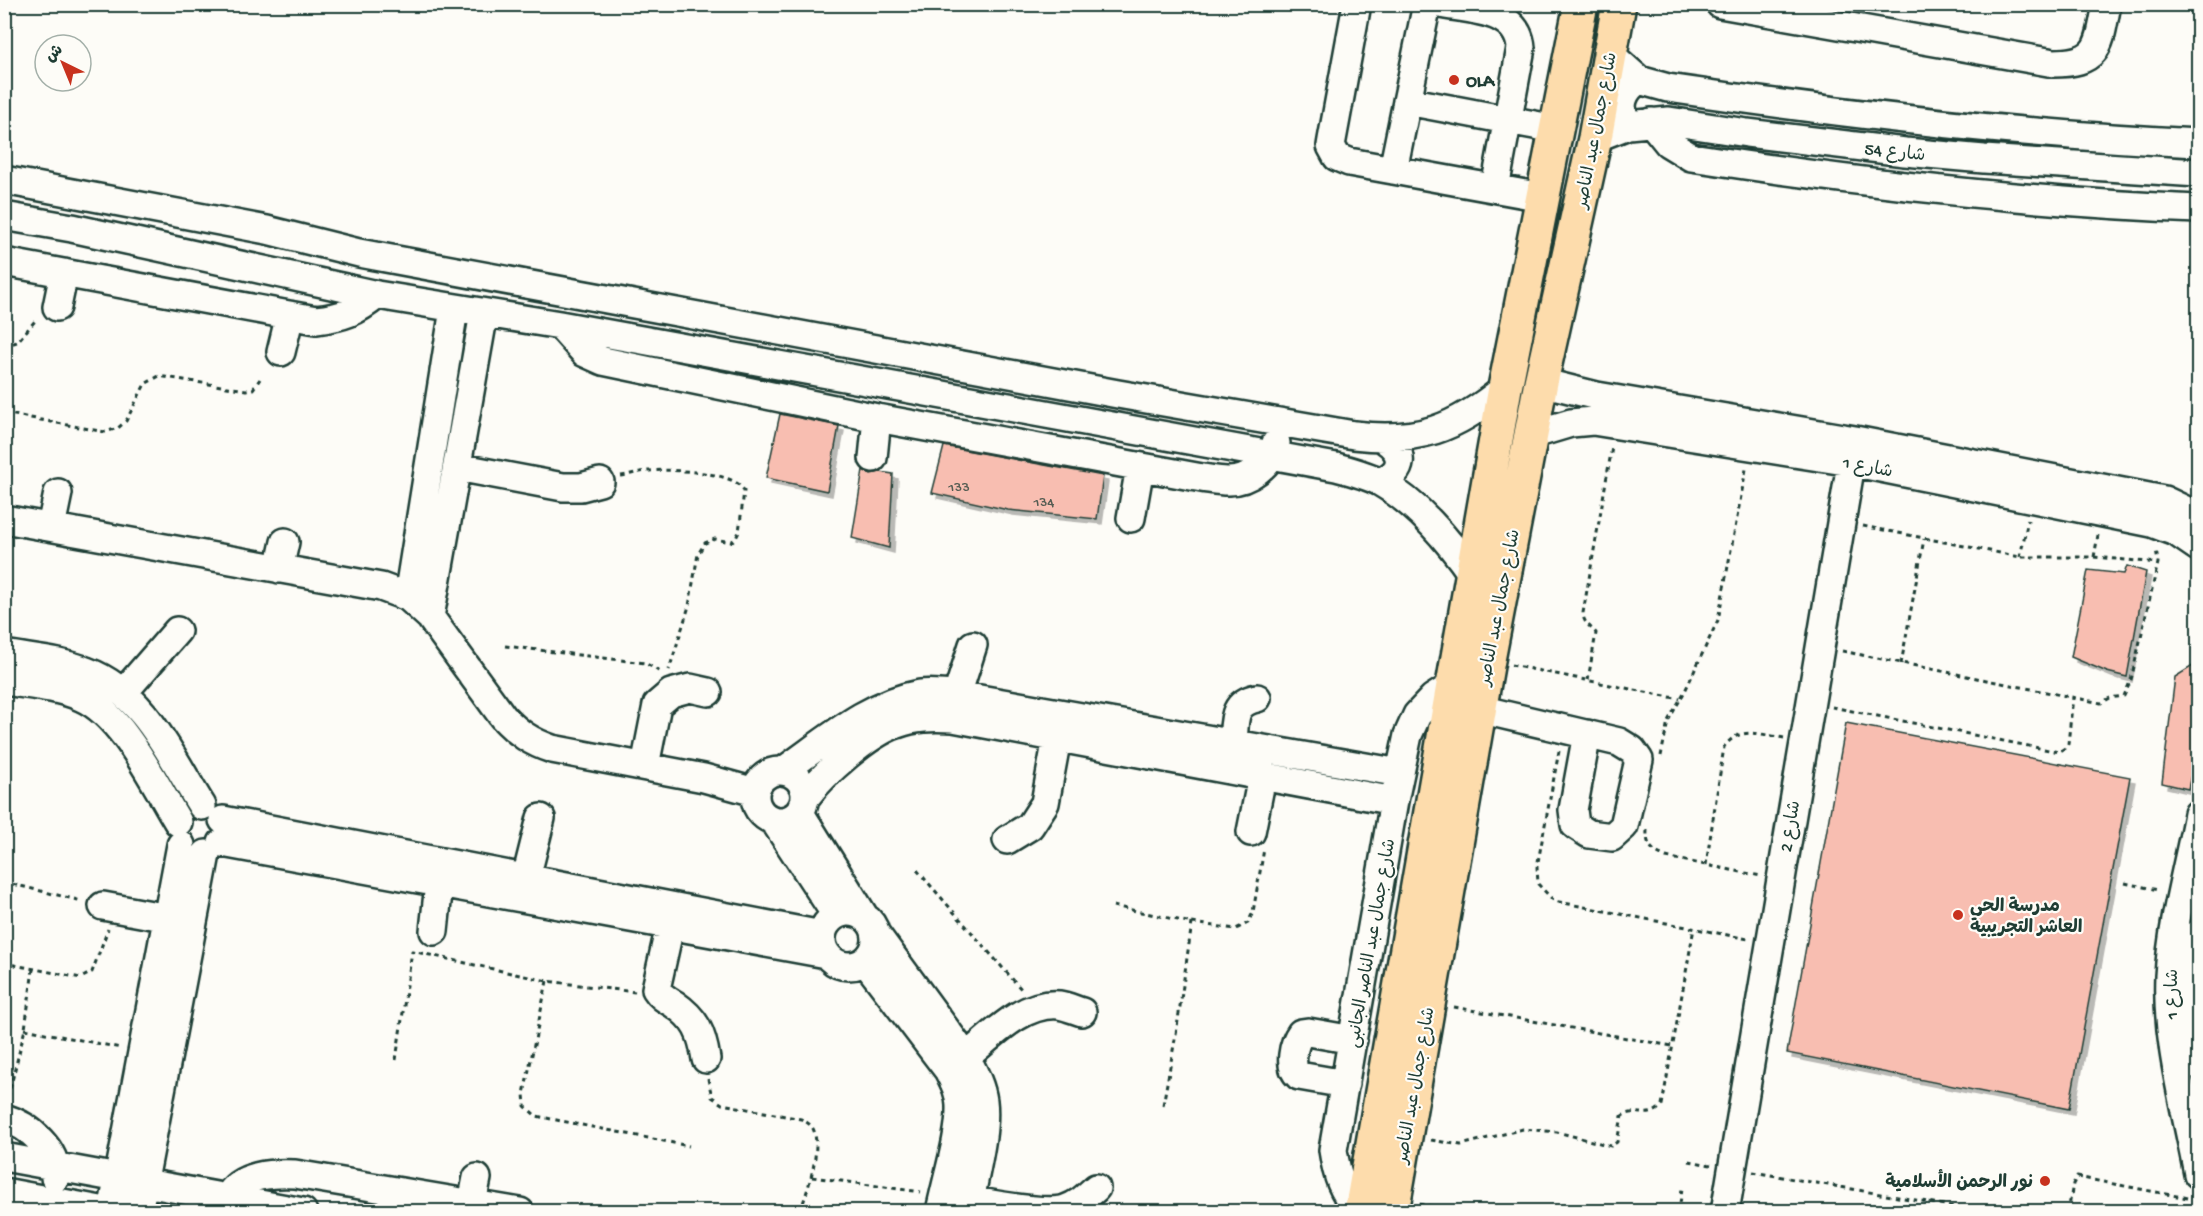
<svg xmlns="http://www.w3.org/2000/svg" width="2203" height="1216" font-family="'Gochi Hand','Playpen Sans Arabic',sans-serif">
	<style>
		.building { fill: #f8beb1; stroke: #1f3d34; stroke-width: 1.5; filter: url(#shadow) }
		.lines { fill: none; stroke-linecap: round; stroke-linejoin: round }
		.minor-casing { stroke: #1f3d34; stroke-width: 32 }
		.major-casing { stroke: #1f3d34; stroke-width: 38 }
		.path { stroke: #1f3d34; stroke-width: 3; stroke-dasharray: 4.5 4.5; stroke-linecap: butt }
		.minor { stroke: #fdfcf7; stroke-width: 27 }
		.major { stroke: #fddcac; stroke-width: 33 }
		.poi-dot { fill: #c8321e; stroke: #fdfcf7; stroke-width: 2 }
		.labels { text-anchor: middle; stroke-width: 4.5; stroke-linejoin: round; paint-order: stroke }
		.number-label { font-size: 15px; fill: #555d53 }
		.poi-label { font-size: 18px; font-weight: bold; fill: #1f3d34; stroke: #fdfcf7; text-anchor: start }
		.street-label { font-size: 18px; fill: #1f3d34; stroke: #fdfcf7 }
	</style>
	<defs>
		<filter id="shadow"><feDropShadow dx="5" dy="5" stdDeviation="0" flood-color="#0004"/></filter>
	</defs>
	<rect width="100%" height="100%" fill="#fdfcf7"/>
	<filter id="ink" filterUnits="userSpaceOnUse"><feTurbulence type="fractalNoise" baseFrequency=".0167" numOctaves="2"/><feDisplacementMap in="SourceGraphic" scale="12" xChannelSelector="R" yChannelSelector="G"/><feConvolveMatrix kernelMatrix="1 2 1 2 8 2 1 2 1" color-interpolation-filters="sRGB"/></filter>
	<g filter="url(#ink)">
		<path class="building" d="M780,414L839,426L827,491L766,478Z
			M944,446L1103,476L1097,519L1008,510L932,493Z
			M863,470L871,474L880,472L893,474L889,548L852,538Z
			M2127,566L2146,572L2127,677L2107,672L2071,657L2088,570L2124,574Z
			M2199,662V737L2188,789L2162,783L2175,677Z
			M1846,723L2130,777L2069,1109L1787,1053Z"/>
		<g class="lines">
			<defs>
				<path id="minor" d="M1357,4L1332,140L1331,146L1337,157L1349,162L1542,197
					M1440,4C1470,10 1518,9 1521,48L1495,188
					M1720,4L2054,63C2101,63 2099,44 2107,4
					M1610,54L1639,80L1668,88C1844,114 2021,135 2198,143
					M1407,101L1556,129
					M1651,122L1668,143L1691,157C1859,183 2028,202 2198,209
					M1628,125C1617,107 1622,91 1639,80
					M1595,138L1628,125L1669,121L1747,133L1905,152L1984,159L2198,173
					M1393,170L1427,4
					M4,180L267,230L359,253L1118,394L1354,435C1418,443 1455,429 1505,388
					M4,216L72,228L377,295L560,325L1336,467C1351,471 1367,475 1380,482C1418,504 1447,538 1472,574
					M4,262L316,320C343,317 356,312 377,295
					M57,307L64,273
					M560,325L585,353L603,361L877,418L1202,478C1210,479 1219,481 1227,481C1248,482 1272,464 1276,443
					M281,352L290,315
					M1541,382L1597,396L1855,440L2164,500L2185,510L2198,519
					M1531,435L1571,423L1593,421L1851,462L2152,523L2176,532L2198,547
					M873,458L877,418
					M457,467L563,487H581L600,482
					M1380,482C1404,472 1406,453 1384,439
					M1131,518L1140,467
					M4,519L381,587L408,597L430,617L503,717C518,733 531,742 552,749L704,778L755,792
					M51,527L58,493
					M279,569L285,542
					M408,597L454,309
					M430,617L484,313
					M4,654C31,659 61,661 86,671C144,692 171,757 202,806
					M4,681C29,685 58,687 81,697C123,715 154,783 178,822
					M123,693L177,631
					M957,695L973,645
					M1479,709L1619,742L1632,750L1639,760L1624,826L1612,837L1589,834L1575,825L1573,810L1587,734
					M1233,744C1235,722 1231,703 1257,698
					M645,766L657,705L671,693L690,688L708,692
					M755 796a25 25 0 1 1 50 0a25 25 0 1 1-50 0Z
					M783,771C825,742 868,703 920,694C931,692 945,695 957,695L1400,773
					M806,797C823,774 869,733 897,724C915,717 933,717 953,718L1394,801
					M800,813L864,916
					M2198,814C2188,867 2172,922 2169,976C2166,1042 2186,1109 2198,1174
					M223,820L822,935
					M775,822L836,915
					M1251,832L1262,777
					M1007,840L1030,826L1045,803L1057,738
					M222,843L826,954
					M526,878L541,818
					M103,906L168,918
					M822 939a27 27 0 1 1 54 0a27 27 0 1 1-54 0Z
					M670,926L656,989C661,997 666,999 674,1004C696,1019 702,1033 706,1059
					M434,931L439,883
					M876,934L966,1057C973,1071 981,1085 983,1101C987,1133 973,1179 968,1212
					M2198,934C2190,979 2189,1020 2198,1065
					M865,961L948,1070C954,1082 960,1093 960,1106C961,1135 946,1181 940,1212
					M966,1057C992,1036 1022,1002 1059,1005C1067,1006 1075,1010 1082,1012
					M1345,1084L1299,1076C1288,1067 1293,1044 1301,1033L1308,1032L1353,1040
					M4,1118C29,1125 59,1151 55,1178
					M4,1157L303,1212
					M4,1192L111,1212
					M952,1197C977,1201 1043,1216 1065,1209C1078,1205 1086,1197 1096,1188
					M472,1203L477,1178
					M112,1212L181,845
					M138,1212L206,854
					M224,1212C225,1207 225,1201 228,1197C240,1174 272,1173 295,1174L520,1212
					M1359,1212C1342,1190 1337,1177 1333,1150L1394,801L1408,735L1417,715L1433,698L1452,686
					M1725,1212L1855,440"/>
				<path id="major" d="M1361,1212L1505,388L1581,4
					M1392,1212L1488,660L1541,382L1595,138L1619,4"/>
			</defs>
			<use href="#minor" class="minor-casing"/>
			<use href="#major" class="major-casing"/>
			<path class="path" d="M4,346L17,342L35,321
				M4,413L105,432L118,428L126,421L145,384L159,376L246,390L253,389L260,379
				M621,476C628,475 634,473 640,472C661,468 736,470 744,491L739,532L736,538L731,542L715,539L705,543L698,554L689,606L669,670
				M1863,526L2020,557H2094L2158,563
				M2020,557L2028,520
				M2094,557L2098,535
				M505,646L645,663L662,673
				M1842,651L2101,703L2110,698L2124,696L2131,680L2158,563L2156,549
				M1901,664L1924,539
				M1511,665L1680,699
				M1588,680L1596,633C1590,626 1583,623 1583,613L1612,447
				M1832,707L2059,752L2065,748L2068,744L2073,697
				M1559,751L1537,867L1538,884L1554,901L1748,939
				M1661,756L1668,721L1685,691L1718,620L1746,469
				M1647,830C1646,846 1652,851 1666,857L1761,876
				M1706,865L1724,747C1740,725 1761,735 1784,738
				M917,870L1022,990
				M4,882L82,901
				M2125,883L2158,890
				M1113,906L1192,923L1236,929L1248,923L1253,912L1264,849
				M4,963L81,978L92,972L108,929
				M547,981L524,1094L525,1106L536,1116L689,1146
				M1454,1007L1672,1046
				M25,1029L121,1048
				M396,1060L412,951L547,981L635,992
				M708,1079L712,1097L722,1104L801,1119C807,1122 812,1125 814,1131C821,1152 807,1192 800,1212
				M8,1097L25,1029L33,969
				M1163,1105L1176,1034L1192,923
				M1431,1140L1461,1145L1523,1129L1557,1132L1611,1146L1617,1142L1622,1116C1638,1107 1649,1121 1662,1105L1694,928
				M1689,1161L1711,1165
				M1753,1172L1985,1212
				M812,1177L921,1192
				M1419,1204L1460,1212
				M1679,1212L1682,1188
				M1928,1212L1930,1202
				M2068,1212L2073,1184L2077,1177L2198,1200"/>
			<use href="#minor" class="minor"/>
			<use href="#major" class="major"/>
		</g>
	</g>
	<g class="poi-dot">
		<circle cx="1454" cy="80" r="6"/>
		<circle cx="1958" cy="915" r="6"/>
		<circle cx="2045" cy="1181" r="6"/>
	</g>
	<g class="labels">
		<g class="number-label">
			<text x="959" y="491">133</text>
			<text x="1044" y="506">134</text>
		</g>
		<g class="poi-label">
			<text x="1466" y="86">OLA</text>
			<text x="1970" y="911">مدرسة الحى<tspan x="1970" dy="21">العاشر التجريبية</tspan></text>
			<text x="2033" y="1187" text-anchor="end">نور الرحمن الأسلامية</text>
		</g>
		<g class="street-label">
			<text transform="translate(1595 130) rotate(-79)" y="6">شارع جمال عبد الناصر</text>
			<text transform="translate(1895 151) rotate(6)" y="6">شارع 54</text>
			<text transform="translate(1868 466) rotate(11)" y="6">شارع 1</text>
			<text transform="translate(1498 607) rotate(-79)" y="6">شارع جمال عبد الناصر</text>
			<text transform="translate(1789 826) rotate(-80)" y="6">شارع 2</text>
			<text transform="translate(1370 943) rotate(-80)" y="6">شارع جمال عبد الناصر الجانبى</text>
			<text transform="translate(2171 994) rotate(-90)" y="6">شارع 1</text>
			<text transform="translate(1414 1085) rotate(-80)" y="6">شارع جمال عبد الناصر</text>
		</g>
	</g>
	<rect width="2203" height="1216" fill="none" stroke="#fdfcf7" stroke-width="24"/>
	<rect x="12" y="12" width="2179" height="1192" fill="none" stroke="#1f3d34" stroke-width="2" filter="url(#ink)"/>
	<g transform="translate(63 63) rotate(317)"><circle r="28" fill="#fdfcf7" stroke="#a4b0a9" stroke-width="1.5"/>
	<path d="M0-4.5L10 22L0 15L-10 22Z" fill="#c8321e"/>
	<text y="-9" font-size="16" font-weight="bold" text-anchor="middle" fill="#1f3d34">ش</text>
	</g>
</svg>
